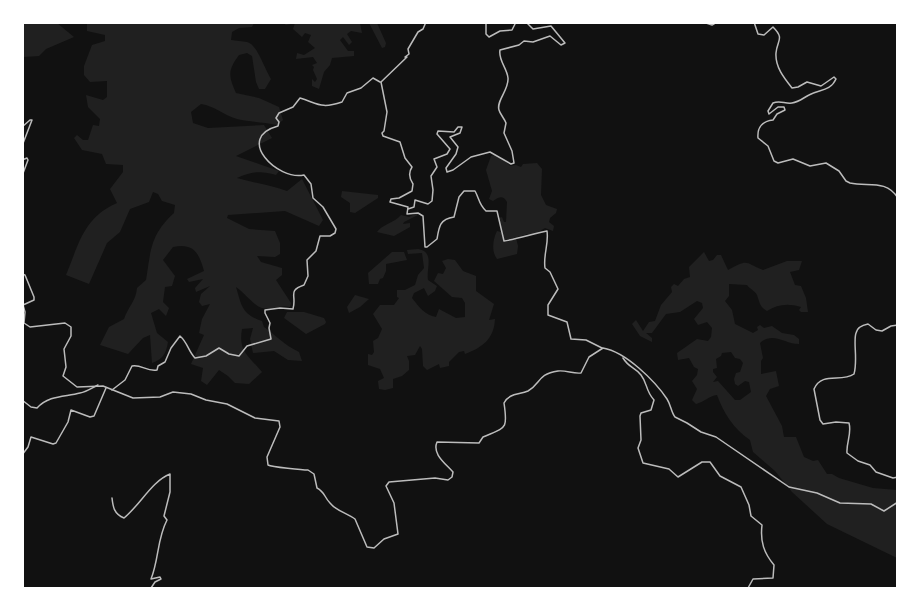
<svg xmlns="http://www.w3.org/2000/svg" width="920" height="611" font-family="Jost,sans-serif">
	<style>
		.green { fill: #202020; fill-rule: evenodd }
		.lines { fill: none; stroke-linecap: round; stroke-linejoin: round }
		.minor { stroke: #bcbcbc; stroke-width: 1.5 }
		.tertiary { stroke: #bcbcbc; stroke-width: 1.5 }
	</style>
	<rect width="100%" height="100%" fill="#111"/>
	<path class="green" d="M22,23H57L74,37L46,49L39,56L23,57Z
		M87,23H254L252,27L239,28L232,32L231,40C236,41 242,41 247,42C257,44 264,68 271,79L265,89H259L256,82L252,56L247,53L239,55C228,70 228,75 236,93L259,98L279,107L283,120L277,125C264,122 250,122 237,119C223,115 215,106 201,104L191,112L193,123L208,128L264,125L272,138L236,156L279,171L276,175C260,170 251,172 237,178C254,183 270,185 287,191L302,179L323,220L319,226L285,211L228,215L227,218L249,229L275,231L280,243V254L275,257L257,256L261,262L282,268V275L276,280L291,303L290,307C279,304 272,311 262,308C253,305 244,292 236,287C242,307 242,314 262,321L264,327C278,337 283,344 299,352L302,361L288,360L274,351L253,353L250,339L253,328L242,329C238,352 249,356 262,372L249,384L235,383L228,376L219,370L207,385L201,381L203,368L191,364L204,335L199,333L202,319L210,304L202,306L199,302L201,294L210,286L196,292L195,288L203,279L189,282L187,279L204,271C199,252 193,243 173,247L163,260L175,276L172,286L165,287L163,302L169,308L166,316L159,309L151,313L157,333L168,342C166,354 163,359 152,363L150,335L143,338L128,354L100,345L109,327L124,319C128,307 136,301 137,288L146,280C151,250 150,235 174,213L175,205L162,201L158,194L153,192L149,202L130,209L120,232L107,243L89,284L66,275C79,244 83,218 117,203L110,189L123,172V165L106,164L102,154L82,150L74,138L77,135L83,140H88L93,125L99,126L100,119L88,107L86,95L103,100L107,97V81L90,82L84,75V66L92,45L105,41V35L87,31Z
		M283,23H360L362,33L351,31L347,34L352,42L349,45L343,37L340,40L348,51H354V56L332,58L330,65L324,72L319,89L312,86V79L315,82L317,79L313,70L314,67L312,65L317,63L313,57L296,59L297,53L304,55L315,48L308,42L311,35L305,33L302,37L293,29L295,23L286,25Z
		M369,23H377L386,43L385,47L382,48Z
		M495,155L504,159L510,166L516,165L521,167L523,164L537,163L542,169L541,195L546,205L557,209L556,213L550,218L549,222L554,226L553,231L545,228L533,235L527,234C521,237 516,236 510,240L516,238L518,246L517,254L497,259C491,251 493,239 497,231L501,232L504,242L509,241L504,240L499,218L502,217L504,222H506L507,202C503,195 499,197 493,201L489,199L492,191L486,170L491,156Z
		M342,191L378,195V198L355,213L350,212V203L341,197Z
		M417,213L418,215L404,222L403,224L410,223V227L394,236L377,232C383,224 394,223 401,215L409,217Z
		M418,249C435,252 426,268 428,280L437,286L435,291L428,296L424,288L414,293L412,298C419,307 425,315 436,317L439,309L456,318L465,317V303L462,298L452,297L434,281L438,273L443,274L446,268L442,261L448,259L455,260L463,271L476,276V291L494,304L489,320L495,319C494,339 483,347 465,354L464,351L459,352L449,362V366L440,368L439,364L427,370L423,366L422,349L420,346L415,355L407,356L409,361V370L402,376L393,379V388L385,390L379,389L378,381L384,378L380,369L368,365V354L372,355L374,352L373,341L378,338L382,329L373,314L380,305H394L399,298L397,297V290H405L415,285L418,275L424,268L422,253L408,254L407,250Z
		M392,252H404L407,260L386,264V271L383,278L380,279L378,284H369L368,273Z
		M704,252L709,261L713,260L717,255H721L728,270C749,258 745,263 763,270L787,261H802L799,270L790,272L795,285L801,286L806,298L808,312H801L799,310L801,307C788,303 778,304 767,311C759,306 760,303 757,295C755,291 750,289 747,285L729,284V296L725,301L732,310L735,324L753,333L758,330L757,327L760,325L764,328L772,326L782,333L794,335L799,339V344C785,344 773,331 760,343L763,358L761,361V374L776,371L779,386L770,389L766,396L782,426L784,437H796L804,457L813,461L818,460L827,474H832L839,478L873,488L897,490V558L827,524L792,492L775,471L753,452L750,440C734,429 724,414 717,395C709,396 704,402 696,404L692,400L697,389L692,381L697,375L698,369L694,367L689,358L678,360L677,353L697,339L708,341L711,337L712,328L707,322L698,325L694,319L703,308L702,303L697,301L680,312L666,314L652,333H646L652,338V342L640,336L632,324L636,320L643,331L649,322L655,321L661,305L672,292L671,287L674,284L678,286L684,279L690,277L689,267ZM731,352L735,358L740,359L743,363L740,372L736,373L734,379L735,384L738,386L745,381L749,382L751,392L740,400H735L718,381L713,382L717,377L713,372V369L717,368L716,359L721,356L722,353Z
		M355,295L369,299L360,307L349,313L347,307Z
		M287,312H304L324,318L326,322L325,324L306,334L284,318Z"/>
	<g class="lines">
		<path class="minor" d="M426,22L423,29L418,32L408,49L409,54L405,57H407L381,82L387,112L384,131L382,133L383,136L400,142L405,158L412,167C408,173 409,178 413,184L412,191L399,198L391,199L390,202L408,207L407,214L418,213L423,216L425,247H427L437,239C439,226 440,219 454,217L459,197L464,191H475C479,198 479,205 486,211H497L504,241C518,239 532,234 547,231C549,244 543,255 545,268L550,272L558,289L548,305V315L567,322L571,339L586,340L602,348
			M486,22V34L489,37L500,31L512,30L516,22
			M703,22L712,25L717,22
			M754,22L758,34L764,35L773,27C785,39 777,40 776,53C775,67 784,78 792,88L798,87L807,82L821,86L834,77L836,79C830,92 819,89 809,95C803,98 799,102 792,103C785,104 780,100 773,103L768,111L769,114L778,107H784L785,110L777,114L773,120C763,121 757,127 758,138L768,146L774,161L778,163L793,159L810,166L826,163L839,171L846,181L850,183C868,187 886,179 898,198
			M22,127L30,120H32L22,146
			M22,160L27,158L28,160L22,176
			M408,209L414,207L415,200L428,204L432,201L433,190L431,176L437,167L434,159L447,154L450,149L437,134L438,131L454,132L458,127H462L460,133L450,137L458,147L456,154L446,168L447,172L453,170L471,157L490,152L511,164L514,163L512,151L504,133L506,123C504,118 500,114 499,110C496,101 509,90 508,78C507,68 498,60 500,50L519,45L524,41L533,42L550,36L561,45L565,43L551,26L533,29L526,22
			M623,358C629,368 635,367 641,375C648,384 645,390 654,400L651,410L641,413L640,416L641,440L638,448L643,463L669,469L678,477L702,462H710L720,476L741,487L749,505L751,516L762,525C760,542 764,553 774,565L773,578L753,579L748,588
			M112,390L125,380L132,366C141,364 147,372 157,370L158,366L165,362L171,348L180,336C188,343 188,351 195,358L206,356L219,348L229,354L239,356L247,346L271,339L269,328L270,323L265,313V310L280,308L293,309C297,295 287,291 304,285L308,276L307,260L316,251L320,236H330L335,233L336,229L323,207L313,198L311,184L304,175C278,181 234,138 278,126L279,122L276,118L279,113L293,107L300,98C319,104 321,109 342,102L347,93L361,88L373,78L380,82
			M22,400L31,407L37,408C49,395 65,397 80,393C86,392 92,388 98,385
			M22,455L28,447L31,437L53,444L56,443L68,422L71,410L90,417L94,416L106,388
			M112,498C113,507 114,514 124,518C140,505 152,481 170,474V492L164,516L167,520C157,539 159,559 151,579L160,577L161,579L155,582L151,588"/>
		<path class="tertiary" d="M22,274L25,275L34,297V300L23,305L25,312L24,323L30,327L65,323L71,327V336L64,349L66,367L63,376L77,387L103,386L133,398L160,397L173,392L191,394L206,400L227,404L255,418L279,421L280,427L267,457L268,465C272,467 303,470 308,470L314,474L317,488C325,492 324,497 330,503C336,511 347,513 355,519L367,547L374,548L384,539L398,534L394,503L386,486L389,482L435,478L448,480L452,477L453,472C445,463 432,454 437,442L479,443L483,437C506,427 508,430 504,403C509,393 519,395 528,391C541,384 537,374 558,371C566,370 573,374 581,373L589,357L603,348C626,352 655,381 667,399C671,405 671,412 675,417L687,423L701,432L716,437L789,487L817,493L840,503L871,504L884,511L898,502
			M898,325L891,326L882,331L876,330L868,324C863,325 857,328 856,333C853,342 858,360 854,374C841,383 822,371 814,389L820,420L823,424L836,422L849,423C852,434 846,443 847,453L858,461L870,465L876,472L893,478L898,477"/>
	</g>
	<rect width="920" height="611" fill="none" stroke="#ffffff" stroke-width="48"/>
</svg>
